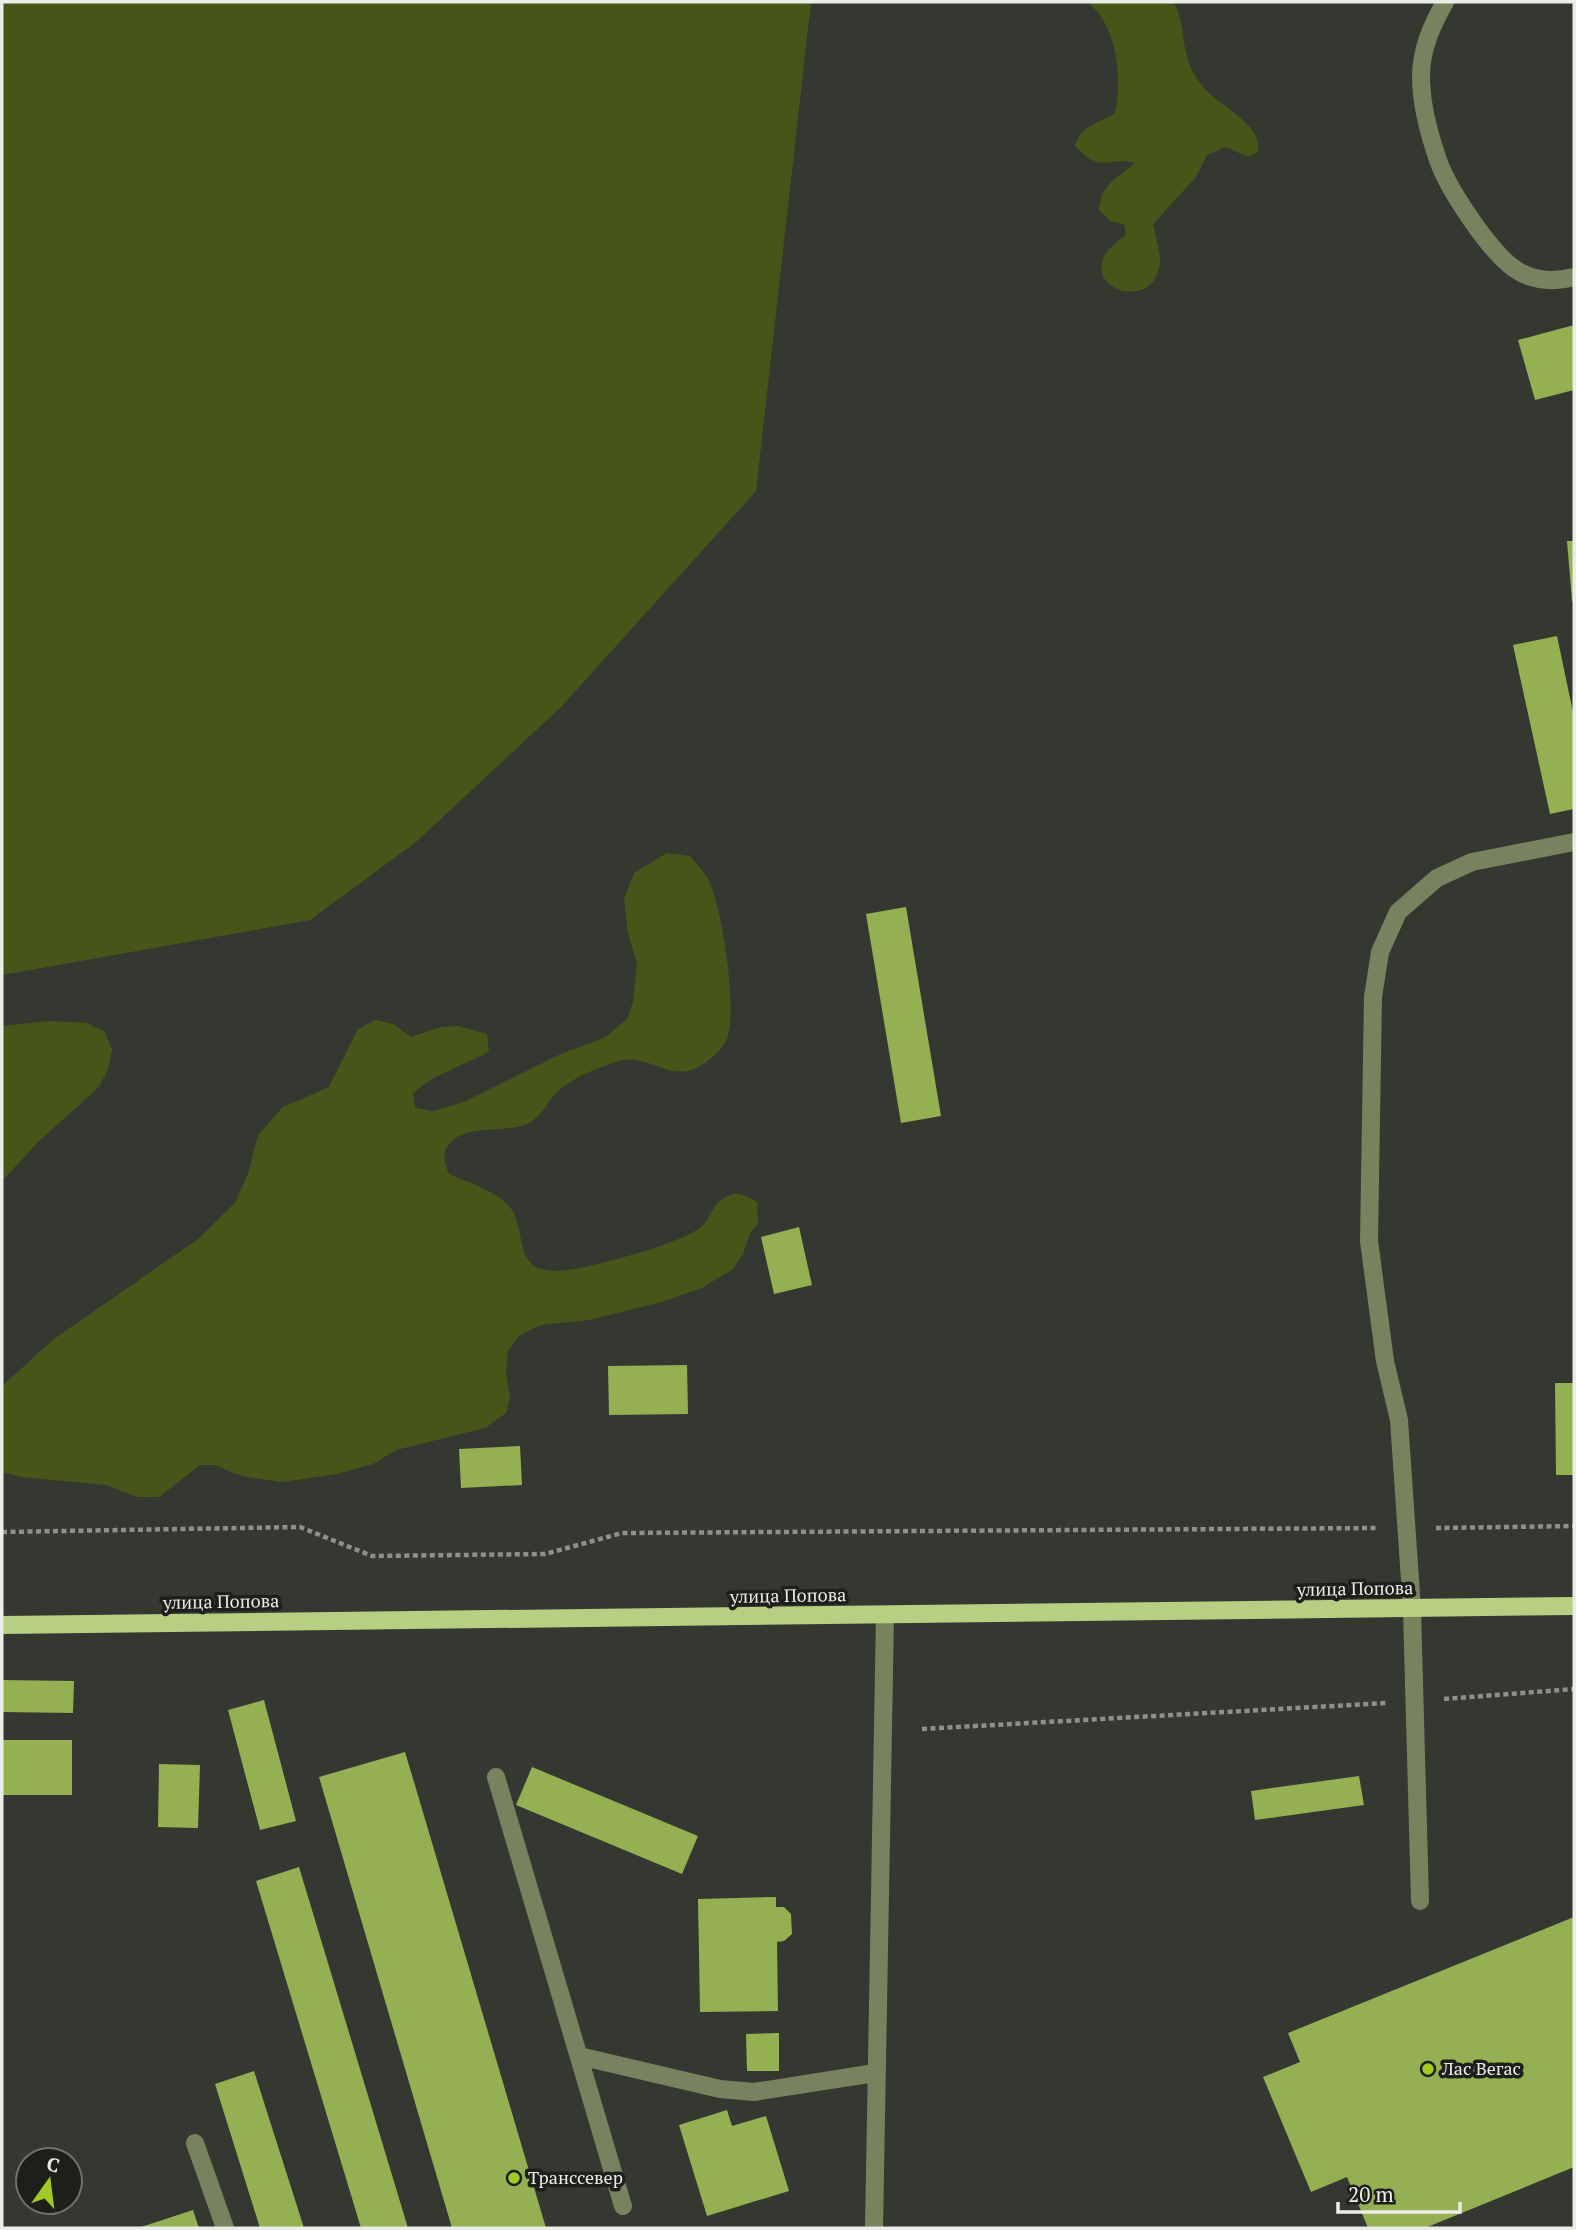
<svg xmlns="http://www.w3.org/2000/svg" width="1576" height="2230" font-family="'PT Serif',serif">
	<style>
		.green { fill: #465619 }
		.building { fill: #95af53 }
		.lines { fill: none; stroke-linecap: round; stroke-linejoin: round }
		.path { stroke: #8e918b; stroke-width: 4.5; stroke-dasharray: 5 3.5; stroke-linecap: butt }
		.minor { stroke: #77835f; stroke-width: 18 }
		.major { stroke: #b7cf82; stroke-width: 18 }
		.poi-dot { fill: #a3c927; stroke: #1e1f1b; stroke-width: 2.5 }
		.labels { text-anchor: middle; stroke-width: 7; stroke-linejoin: round; paint-order: stroke }
		.street-label { font-size: 18px; fill: #ebede8; stroke: #1e1f1b }
		.poi-label { font-size: 18px; fill: #ebede8; stroke: #1e1f1b; text-anchor: start }
	</style>
	<rect width="100%" height="100%" fill="#353831"/>
	<path class="green" d="M2,2H811L756,491L561,707L416,842L310,920L2,975Z
		M1087,2H1174C1189,33 1177,56 1204,88C1220,107 1262,123 1258,152L1249,157L1225,147L1207,155L1196,177L1153,224C1155,235 1160,250 1160,262C1155,321 1057,281 1126,235L1124,224L1110,221L1099,210C1101,184 1117,178 1135,163C1106,155 1104,176 1075,146C1081,125 1098,124 1115,113C1123,79 1117,23 1087,2Z
		M667,853L690,856C696,863 702,870 707,877C722,904 738,1011 727,1039C722,1052 703,1066 691,1070C667,1078 644,1053 619,1061C599,1067 572,1078 557,1092C544,1104 543,1118 524,1125C502,1133 466,1124 449,1144C441,1153 445,1164 449,1174C467,1182 491,1189 506,1203C534,1229 501,1284 580,1268C609,1262 679,1244 701,1227C713,1218 709,1205 728,1196C737,1191 749,1197 757,1202L758,1224L750,1233L743,1254L733,1269L702,1288L661,1302L589,1320L541,1325L520,1335L508,1351L506,1372L510,1398L506,1413L485,1428L396,1450L373,1464L337,1474L282,1482L241,1476L215,1465H200L159,1497H137L107,1485L21,1477L2,1472V1386L54,1339L198,1239L235,1203L249,1171L258,1135L283,1107L329,1087L358,1029L375,1020L393,1024L411,1037L441,1027L458,1026L487,1034L489,1052L433,1078L413,1093L415,1108L433,1111L461,1103L563,1053L606,1037L627,1019L633,1002L637,964L628,933L624,899L634,873Z
		M49,1021L86,1023L104,1031L112,1049L108,1069L99,1087L39,1141L2,1181V1026Z"/>
	<path class="building" d="M1574,325V390L1535,400L1518,340Z
		M1567,541H1574V601H1572Z
		M1557,636L1574,717V809L1550,814L1513,645Z
		M906,907L941,1116L901,1123L866,914Z
		M799,1227L812,1285L774,1294L761,1237Z
		M687,1365L688,1414L609,1415L608,1366Z
		M1555,1383H1574V1475H1556Z
		M520,1446L522,1485L461,1488L459,1449Z
		M2,1680L74,1681L73,1713L2,1712Z
		M264,1700L296,1821L260,1830L228,1710Z
		M2,1740H72V1795H2Z
		M405,1752L417,1792L546,2228H452L319,1777Z
		M159,1764L200,1765L198,1828L158,1827Z
		M532,1767L698,1836L682,1874L516,1805Z
		M1359,1776L1364,1805L1255,1820L1251,1791Z
		M299,1867L408,2228H361L256,1881Z
		M776,1897V1907H784L791,1914L792,1934L784,1941L777,1942L778,2011L700,2012L698,1899Z
		M1574,1917V2167L1425,2228H1368L1347,2177L1311,2192L1263,2077L1300,2062L1288,2033Z
		M779,2033V2071H747L746,2034Z
		M254,2071L304,2228H260L215,2084Z
		M727,2110L732,2126L766,2116L789,2191L707,2216L679,2125Z
		M193,2210L199,2228H138Z"/>
	<g class="lines">
		<path class="path" d="M1436,1528L1574,1526
			M2,1532L300,1527L372,1556L545,1554L622,1533L1378,1528
			M1444,1699L1574,1689
			M922,1729L1386,1703"/>
		<path class="minor" d="M1445,2C1432,25 1421,49 1421,77C1421,105 1429,134 1438,160C1448,189 1492,256 1518,271C1536,282 1555,282 1574,277
			M496,1777L623,2206
			M1420,1901L1412,1609L1399,1420L1385,1361L1369,1241L1373,997L1380,952L1398,912L1437,878L1472,862L1574,842
			M579,2056L720,2089L754,2092L875,2073
			M195,2143L225,2228
			M874,2228L885,1616"/>
		<path class="major" d="M2,1625L1574,1606"/>
	</g>
	<g class="poi-dot">
		<circle cx="1428" cy="2069" r="7"/>
		<circle cx="514" cy="2178" r="7"/>
	</g>
	<g class="labels">
		<g class="street-label">
			<text transform="translate(1355 1589) rotate(-1)" y="6">улица Попова</text>
			<text transform="translate(788 1596) rotate(-1)" y="6">улица Попова</text>
			<text transform="translate(221 1602) rotate(-1)" y="6">улица Попова</text>
		</g>
		<g class="poi-label">
			<text x="1442" y="2075">Лас Вегас</text>
			<text x="528" y="2184">Транссевер</text>
		</g>
	</g>
	<rect width="1576" height="2230" fill="none" stroke="#ebede8" stroke-width="7"/>
	<g transform="translate(49 2181) rotate(14)"><circle r="33" fill="#1e1f1b" stroke="#70716d" stroke-width="2"/>
	<path d="M0-5L12 26L0 18L-12 26Z" fill="#a3c927"/>
	<text y="-10" font-size="19" font-weight="bold" text-anchor="middle" fill="#ebede8">С</text>
	</g>
	<path d="M1338 2202v10h122v-10" fill="none" stroke="#ebede8" stroke-width="3.5"/>
	<text x="1348" y="2202" font-size="21" fill="#ebede8" stroke="#1e1f1b" stroke-width="5" paint-order="stroke">20 m</text>
</svg>
